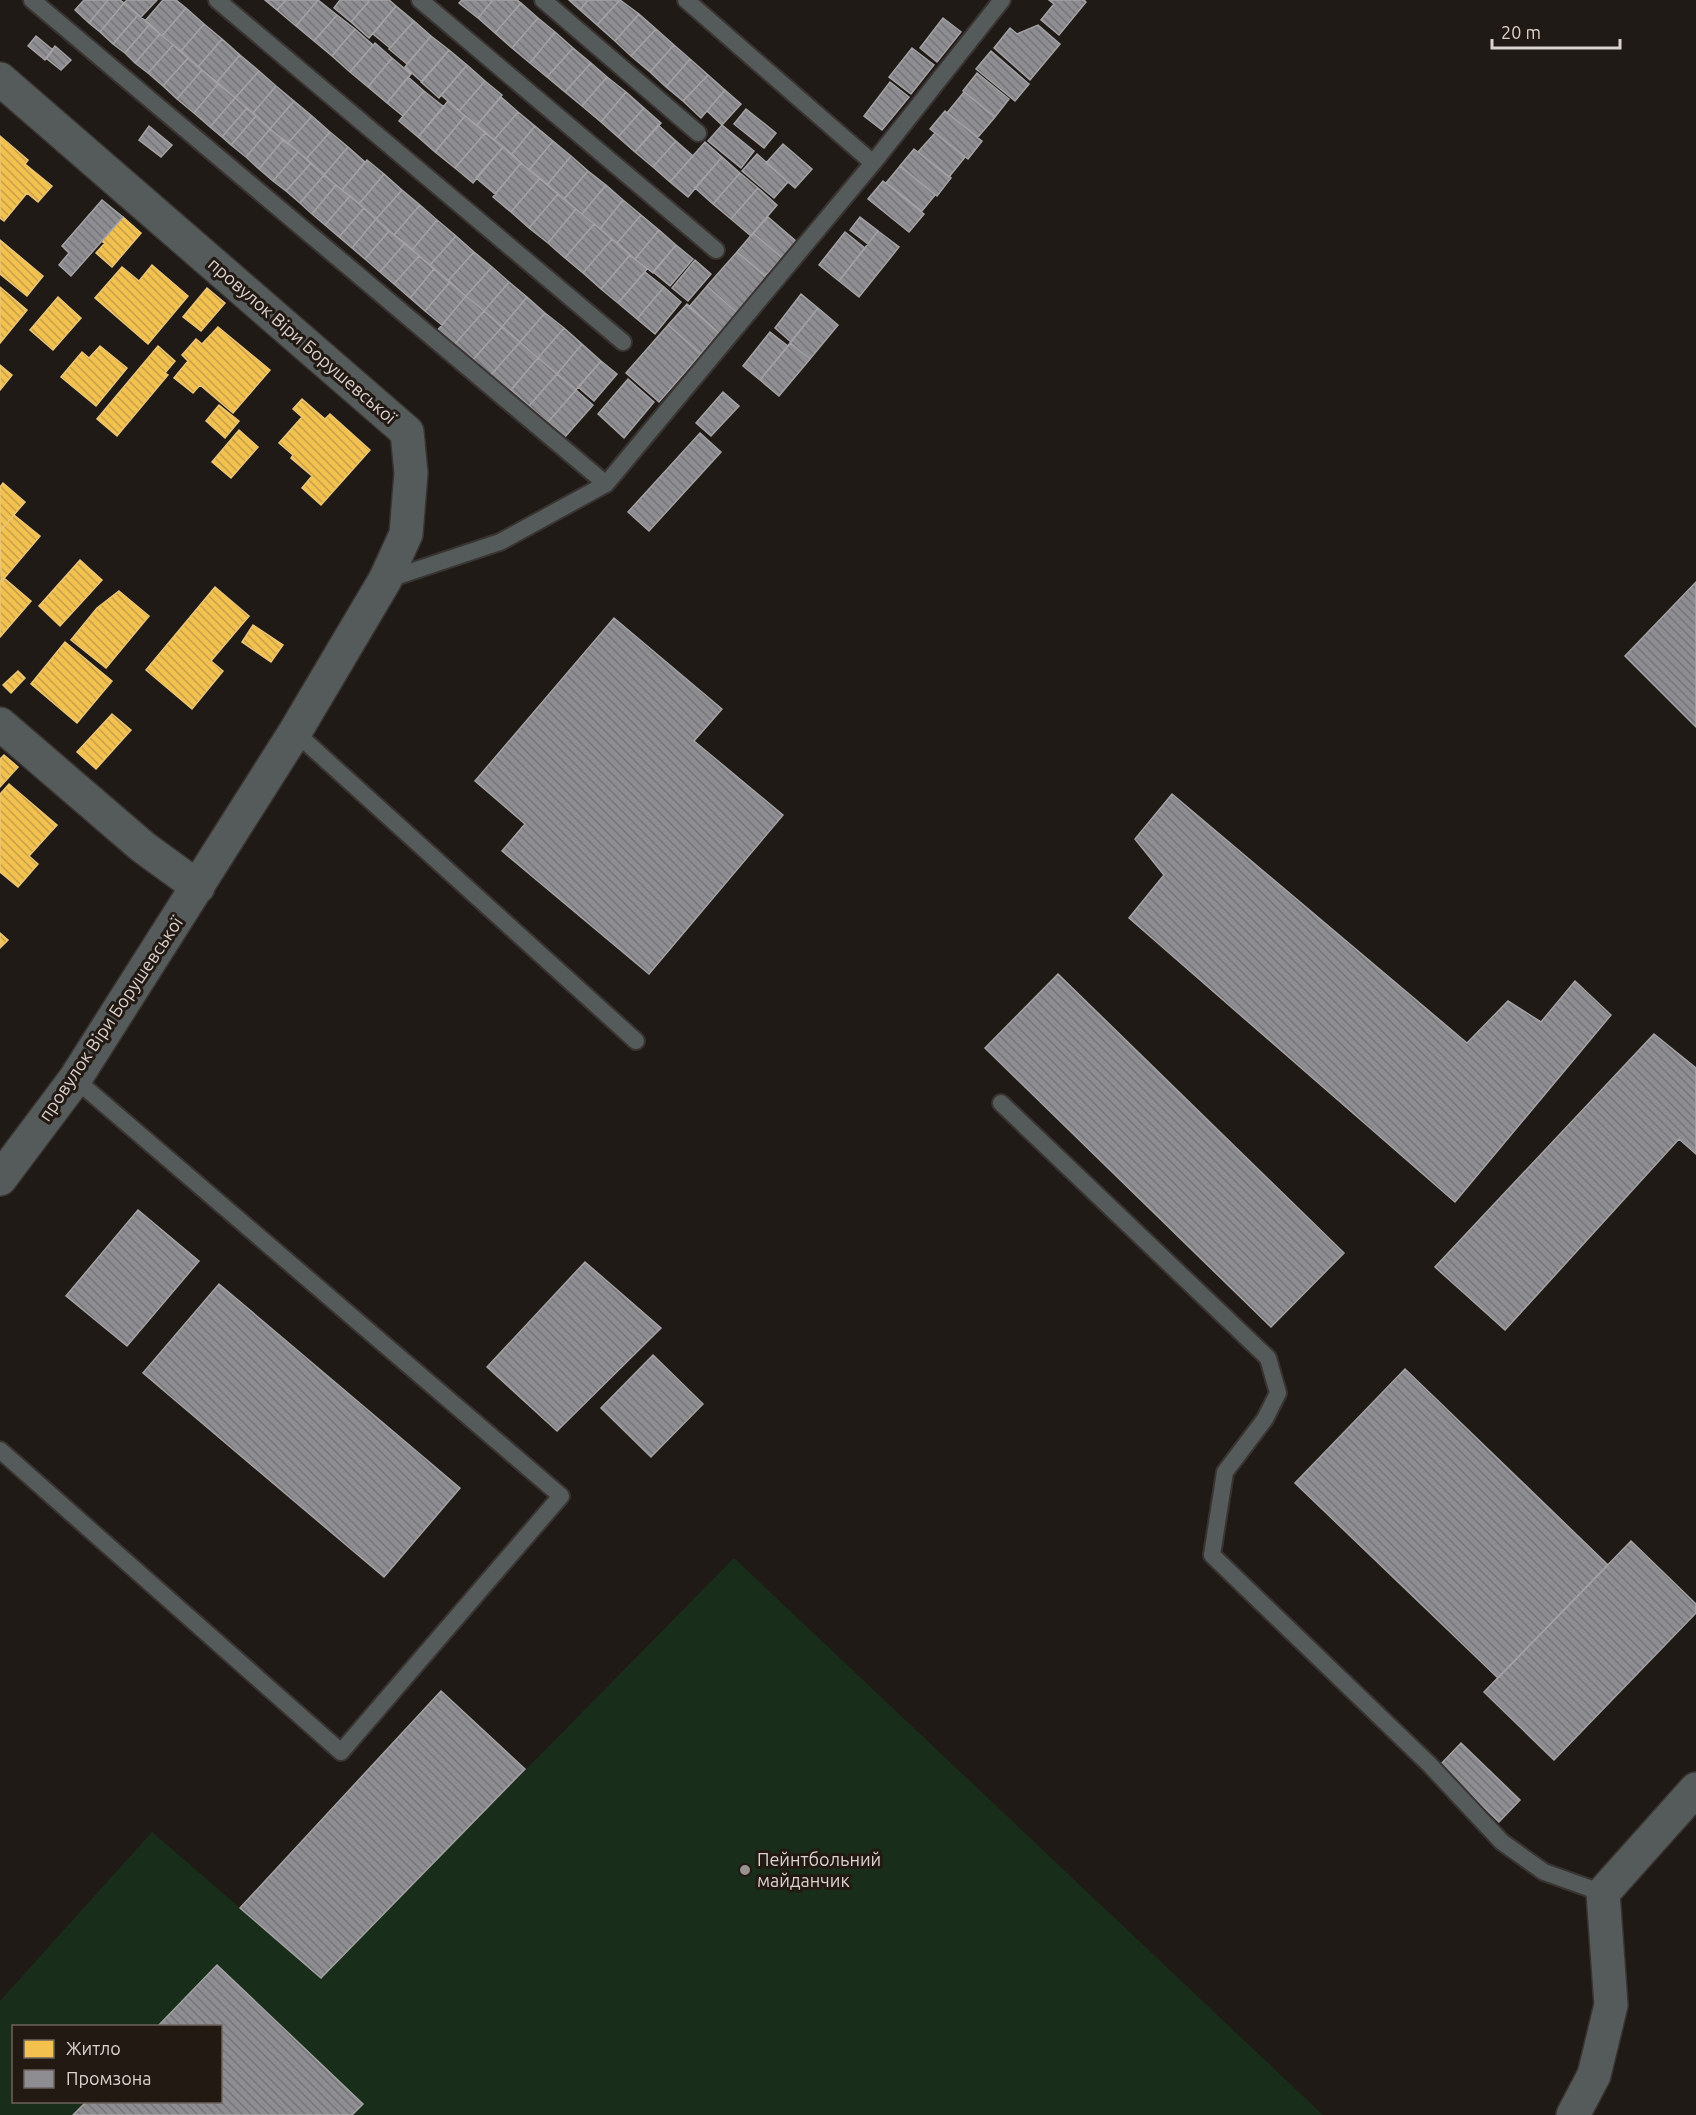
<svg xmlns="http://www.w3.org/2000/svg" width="1696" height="2115" font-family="Ubuntu,sans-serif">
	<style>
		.garden { fill: #182e1a; fill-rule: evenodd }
		.homes { fill: url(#homes-back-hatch); stroke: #ebc675; stroke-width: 1.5 }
		.industry { fill: url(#industry-back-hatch); stroke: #a4a2a4; stroke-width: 1.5 }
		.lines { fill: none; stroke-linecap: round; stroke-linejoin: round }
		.lane-casing { stroke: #393431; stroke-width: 20 }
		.street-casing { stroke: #393431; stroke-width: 36 }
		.lane { stroke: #555a5b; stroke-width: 16 }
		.street { stroke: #555a5b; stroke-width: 33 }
		.poi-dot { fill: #99928e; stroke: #231913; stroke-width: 2 }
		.labels { text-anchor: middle; stroke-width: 6; stroke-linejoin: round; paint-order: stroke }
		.street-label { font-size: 18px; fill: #dad3cf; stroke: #231913 }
		.poi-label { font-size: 18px; fill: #dad3cf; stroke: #231913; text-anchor: start }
	</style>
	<defs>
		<pattern id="homes-back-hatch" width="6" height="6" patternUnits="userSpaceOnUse" patternTransform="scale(1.5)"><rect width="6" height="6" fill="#f2c14e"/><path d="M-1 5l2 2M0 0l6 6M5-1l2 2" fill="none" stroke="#c6a04a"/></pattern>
		<pattern id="industry-back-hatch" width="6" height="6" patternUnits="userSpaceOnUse" patternTransform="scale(1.5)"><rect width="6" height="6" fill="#8d8d92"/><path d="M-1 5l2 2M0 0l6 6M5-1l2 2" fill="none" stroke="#767679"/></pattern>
	</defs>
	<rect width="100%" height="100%" fill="#201a16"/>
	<path class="garden" d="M734,1558L1323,2115H0V2001L152,1832L321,1978ZM14,2026H220V2102H14Z"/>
	<path class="homes" d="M0,136L28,160L25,164L52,186L38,202L27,193L4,221L0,218Z
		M123,217L141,233L112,267L96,253L105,243L101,241Z
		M0,240L43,276L27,296L0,274Z
		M152,265L188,296L148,344L95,298L122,267L139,281Z
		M0,287L27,310L0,343Z
		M207,288L225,303L201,331L183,317Z
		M58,297L81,318L53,350L30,330Z
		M218,327L270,370L233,413L200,385L193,393L174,378L188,361L182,355L196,339L202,344Z
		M100,346L127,368L96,406L61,377L82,352L89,358Z
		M158,346L175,361L165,373L168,375L117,436L97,419Z
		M0,365L12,375L0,390Z
		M302,399L325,419L330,414L370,450L321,505L302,488L312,476L291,458L293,455L279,443L302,417L293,409Z
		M219,405L239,421L225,438L206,421Z
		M239,430L258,447L231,478L212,462Z
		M3,483L25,502L0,531V487Z
		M14,515L40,536L1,582L0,531Z
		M80,560L102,580L60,626L39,606Z
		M4,578L31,601L0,637V581Z
		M215,587L249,616L211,661L223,671L192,709L146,670Z
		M119,591L149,616L106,668L71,640L97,608Z
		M253,625L283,645L271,662L242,642Z
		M65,642L112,681L77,723L31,684Z
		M18,671L25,678L11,693L3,685Z
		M112,714L131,730L96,769L77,752Z
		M4,755L18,767L0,787V759Z
		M9,784L57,825L29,856L38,864L18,887L0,872V794Z
		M0,933L8,940L0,948Z"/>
	<path class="industry" d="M84,0H108L89,23L75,10Z
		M108,0H120L124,3L100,32L89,23Z
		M127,0H157L141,17L124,3Z
		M163,0H176L186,8L162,36L145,21Z
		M265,0H286L277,10Z
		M286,0H318L296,26L277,10Z
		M318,0L337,15L314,41L296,26Z
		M340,0H370L351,22L334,8Z
		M370,0H389L396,6L369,38L351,22Z
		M462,0H493L478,18L459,3Z
		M493,0H517L521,3L495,33L478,18Z
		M569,0H588L580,10Z
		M588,0H620L597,25L580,10Z
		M620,0L639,14L615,41L597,25Z
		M1049,0H1084L1086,2L1059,35L1041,20L1054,4Z
		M124,3L138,15L113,44L100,32Z
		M521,3L538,18L512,48L495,33Z
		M396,6L414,21L390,48L373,34Z
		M186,8L204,24L181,51L162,36Z
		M639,14L656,29L631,56L615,41Z
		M138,15L150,24L125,53L113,44Z
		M337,15L355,29L332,56L314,41Z
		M538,18L555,32L530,63L512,48Z
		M943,18L961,32L937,62L920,48Z
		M414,21L431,36L407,64L389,49Z
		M150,24L160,34L135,63L125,53Z
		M204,24L222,39L198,67L181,51Z
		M1038,25L1060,44L1030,80L994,48L1010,28L1017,34Z
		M355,29L373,45L350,72L332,56Z
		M656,29L674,45L650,72L631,56Z
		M555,32L573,48L547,77L530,63Z
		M160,34L173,45L148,73L135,63Z
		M36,36L53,50L45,60L28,46Z
		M431,36L449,50L422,82L405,67Z
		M222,39L240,55L217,82L198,67Z
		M375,43L392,58L368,87L350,72Z
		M173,45L188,58L163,86L148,73Z
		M674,45L690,59L666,87L650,72Z
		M55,46L71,60L61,70L46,58Z
		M573,48L591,63L565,92L547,77Z
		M912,48L934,65L911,94L889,77Z
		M449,50L467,65L439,98L421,82Z
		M991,51L1029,84L1015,101L976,69Z
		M240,55L259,71L235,98L217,82Z
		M188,58L202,70L177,99L163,86Z
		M392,58L411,74L387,103L368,87Z
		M690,59L708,75L683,101L666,87Z
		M591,63L607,77L582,106L565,92Z
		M467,65L485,81L459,111L441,95Z
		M202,70L218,84L194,113L177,99Z
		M259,71L276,86L253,113L235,98Z
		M977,73L1009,99L995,117L963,91Z
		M708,75L725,90L701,118L683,101Z
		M408,77L424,91L403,116L387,103Z
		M607,77L626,92L601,122L582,106Z
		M485,81L502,95L477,125L459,111Z
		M890,82L909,97L882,130L864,116Z
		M218,84L235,98L210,127L194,113Z
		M276,86L294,101L270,129L253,113Z
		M725,90L741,104L722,125L707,111Z
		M424,91L444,107L418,137L399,121Z
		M626,92L644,108L618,137L601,122Z
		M964,92L995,117L978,137L947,113Z
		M501,97L518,112L494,140L477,125Z
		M235,98L247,108L222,137L210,127Z
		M294,101L312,116L288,143L270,129Z
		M448,101L465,116L435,152L418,137Z
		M247,108L256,116L231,145L222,137Z
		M644,108L661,123L635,152L618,137Z
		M746,109L776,133L764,148L734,124Z
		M945,111L982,141L968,159L930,129Z
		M518,112L535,126L512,154L494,140Z
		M256,116L270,129L246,157L231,145Z
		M312,116L330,132L306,159L288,143Z
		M465,116L485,133L455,168L435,152Z
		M658,125L676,141L653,167L635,152Z
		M722,125L754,151L741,168L708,141Z
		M149,126L172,145L161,157L139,140Z
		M535,126L553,141L529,170L512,154Z
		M270,129L283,140L259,169L246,157Z
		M330,132L348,147L324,175L306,159Z
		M485,133L503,147L473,183L455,168Z
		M935,133L965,157L949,177L918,152Z
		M283,140L298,152L273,181L259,169Z
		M553,141L571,156L547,185L529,170Z
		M676,141L693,156L670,182L653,167Z
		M705,142L722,157L688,197L670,182Z
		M783,144L812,169L795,188L766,163Z
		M348,147L365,162L342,190L324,175Z
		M503,147L521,163L495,194L476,178Z
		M914,149L951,178L937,196L900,166Z
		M298,152L311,163L286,191L273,181Z
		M757,154L788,182L774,198L742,171Z
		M571,156L588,171L564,199L547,185Z
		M722,157L740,173L713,204L695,188Z
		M367,160L384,174L359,204L342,190Z
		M311,163L324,175L300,203L286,191Z
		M521,163L540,178L511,212L493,197Z
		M900,166L935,195L922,211L886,183Z
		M588,171L606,185L582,214L564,199Z
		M740,173L758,188L731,219L713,204Z
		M384,174L402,190L376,219L359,204Z
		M324,175L336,185L312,214L300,203Z
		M540,178L558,194L529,228L511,212Z
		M883,181L924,214L909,232L868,199Z
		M336,185L350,196L325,225L312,214Z
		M606,185L623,200L600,229L582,214Z
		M758,188L777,205L751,236L731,219Z
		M402,190L420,205L394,235L376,219Z
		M558,194L576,209L548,243L529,228Z
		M350,196L364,208L339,237L325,225Z
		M102,200L123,217L71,276L59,265L69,253L62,246Z
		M623,200L641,215L617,243L600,229Z
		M420,205L437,220L412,250L394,235Z
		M364,208L376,219L352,248L339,237Z
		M576,209L594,224L565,258L548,243Z
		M641,215L659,230L635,259L617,243Z
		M768,217L796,241L782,258L753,233Z
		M860,217L878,231L868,244L850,230Z
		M376,219L389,231L365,259L352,248Z
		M437,220L456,236L430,265L412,250Z
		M594,224L612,239L583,273L565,258Z
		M659,230L676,245L653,273L635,259Z
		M389,231L405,243L380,272L365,259Z
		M878,231L899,247L859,297L839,281Z
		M845,232L865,248L839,281L819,265Z
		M753,233L782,258L765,276L737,252Z
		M456,236L474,252L448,281L430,265Z
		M612,239L630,255L601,289L583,273Z
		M405,243L419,256L394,284L380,272Z
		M676,245L693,259L670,286L653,272Z
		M474,252L492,267L466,296L448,281Z
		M737,252L768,278L737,313L707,286Z
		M630,255L647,269L618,303L601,289Z
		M419,256L434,269L410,298L394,284Z
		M695,260L711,274L688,301L672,288Z
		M492,267L509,282L484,311L466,296Z
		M434,269L450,282L425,311L410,298Z
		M645,272L664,287L637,319L618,303Z
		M450,282L466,296L442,325L425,311Z
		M509,282L527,297L502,327L484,311Z
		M707,286L737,313L719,333L689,307Z
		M664,287L681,302L655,334L637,319Z
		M801,294L818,308L791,342L775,328Z
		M466,296L484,311L454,345L437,331Z
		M527,297L545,313L520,342L502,327Z
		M687,304L719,333L701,354L668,325Z
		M818,308L838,325L810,359L790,343Z
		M484,311L502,327L472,361L454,345Z
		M545,313L564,328L538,358L520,342Z
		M668,325L701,354L659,402L626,373Z
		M502,327L520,342L490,376L472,361Z
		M564,328L582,344L557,374L538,358Z
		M770,332L788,346L760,380L743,366Z
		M520,342L538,358L509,392L490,376Z
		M790,343L810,359L779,396L760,380Z
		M582,344L601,361L576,390L557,374Z
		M538,358L557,374L529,406L511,390Z
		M601,361L617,374L594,401L578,387Z
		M557,374L576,390L548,422L529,406Z
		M628,379L654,402L624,438L598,414Z
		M576,390L593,405L565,437L548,422Z
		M723,392L739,406L711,436L696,423Z
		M700,433L721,452L649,531L628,512Z
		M1696,582V727L1625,656Z
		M614,618L722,709L694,741L783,815L649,974L502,851L525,824L475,781Z
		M1172,794L1467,1043L1508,1001L1541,1022L1575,981L1611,1015L1455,1202L1129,918L1164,875L1135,839Z
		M1058,974L1344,1253L1271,1327L985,1048Z
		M1654,1034L1696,1068V1154L1679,1139L1505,1330L1435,1267Z
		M138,1210L199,1261L127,1346L66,1296Z
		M585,1262L661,1328L557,1431L487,1367Z
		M219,1284L460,1488L384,1577L143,1373Z
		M653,1355L703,1404L651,1457L601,1408Z
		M1405,1369L1608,1565L1498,1678L1295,1483Z
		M1631,1541L1696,1604V1613L1554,1760L1484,1692Z
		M441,1691L525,1769L321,1978L240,1908Z
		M1461,1743L1520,1800L1499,1822L1440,1765Z
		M217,1965L363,2104L352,2115H73L86,2102H220V2026H158Z"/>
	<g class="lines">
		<defs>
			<path id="lane" d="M32,0L606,484
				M217,0L623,342
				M420,0L716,250
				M543,0L698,133
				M873,163L1002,0
				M386,580L500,542L606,484L873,163L686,0
				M295,732L636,1041
				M1001,1103L1268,1358L1278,1393L1265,1419L1225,1472L1212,1555L1429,1764L1502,1842L1544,1872L1603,1893
				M0,1450L341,1752L561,1496L75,1079"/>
			<path id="street" d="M0,79L407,432L411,473L406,534L385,580L295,732L75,1079L0,1179
				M0,724L143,847L198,887
				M1573,2115L1594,2075L1611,2005L1603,1893L1696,1789"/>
		</defs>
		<use href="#lane" class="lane-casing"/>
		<use href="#street" class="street-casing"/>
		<use href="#lane" class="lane"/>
		<use href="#street" class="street"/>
	</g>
	<circle class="poi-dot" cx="745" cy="1870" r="6"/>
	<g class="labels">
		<g class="street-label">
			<text transform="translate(302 341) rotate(41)" y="6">провулок Віри Борушевської</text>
			<text transform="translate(111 1019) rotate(-56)" y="6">провулок Віри Борушевської</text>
		</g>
		<g class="poi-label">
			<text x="757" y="1866">Пейнтбольний<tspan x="757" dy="21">майданчик</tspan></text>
		</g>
	</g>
	<rect x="12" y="2025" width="210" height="78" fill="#231913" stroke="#6c635e" stroke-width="1.5"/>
	<rect x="24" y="2040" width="30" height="18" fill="#f2c14e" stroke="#6c635e" stroke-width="1.5"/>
	<text x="66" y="2055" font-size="18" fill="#dad3cf">Житло</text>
	<rect x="24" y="2070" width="30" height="18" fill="#8d8d92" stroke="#6c635e" stroke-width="1.5"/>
	<text x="66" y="2085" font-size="18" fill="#dad3cf">Промзона</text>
	<path d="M1492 39v9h128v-9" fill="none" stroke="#dad3cf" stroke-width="3"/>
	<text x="1501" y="39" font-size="18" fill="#dad3cf" stroke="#231913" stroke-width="4.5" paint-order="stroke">20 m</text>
</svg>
